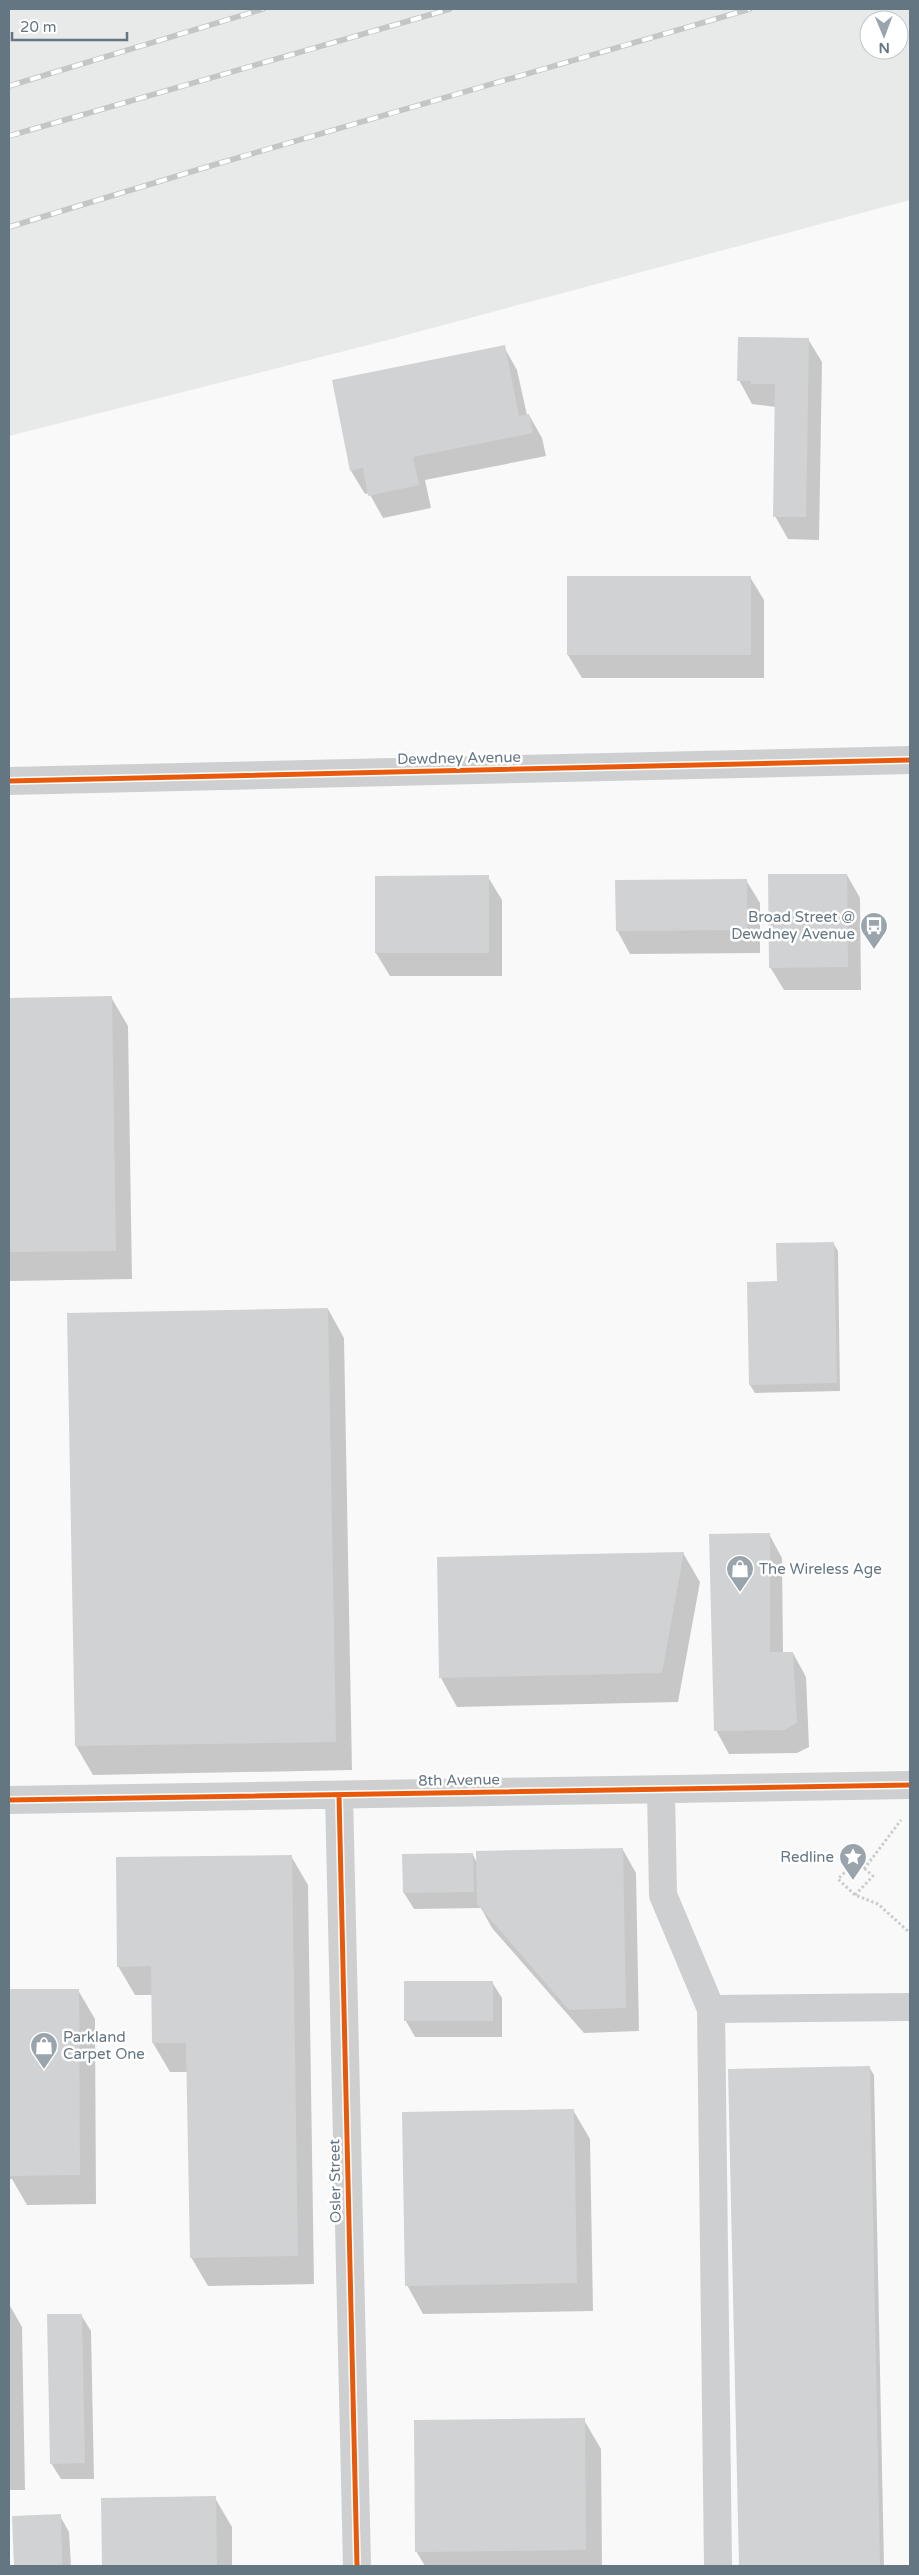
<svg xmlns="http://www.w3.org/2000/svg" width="919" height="2575" font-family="'Varela Round',sans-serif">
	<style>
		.built { fill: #e8e9e9; fill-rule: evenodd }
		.shadow { fill: #0003 }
		.building { fill: #d0d2d3 }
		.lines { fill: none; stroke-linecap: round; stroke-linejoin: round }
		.path { stroke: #cbcccd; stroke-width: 3; stroke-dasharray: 2.5 2.5; stroke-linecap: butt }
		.minor { stroke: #cecfd0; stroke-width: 28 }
		.rail-casing { stroke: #c3c5c6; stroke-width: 5.5 }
		.rail { stroke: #fff; stroke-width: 4; stroke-dasharray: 11; stroke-linecap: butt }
		.cycleway-casing { stroke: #fff; stroke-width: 8 }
		.cycleway { stroke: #e8590c; stroke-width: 5 }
		.labels { text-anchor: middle; stroke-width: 5; stroke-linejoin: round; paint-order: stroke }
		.street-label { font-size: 15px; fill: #657683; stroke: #fff }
		.poi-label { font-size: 15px; fill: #657683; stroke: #fff; text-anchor: end }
	</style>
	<rect width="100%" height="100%" fill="#f9f9f9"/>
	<path class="built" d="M9,9H910V200L384,341L9,436ZM869,20H899V50H869Z"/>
	<path class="shadow" d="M808,339L822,362L819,540L788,539L775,516L776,407L752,404L739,380Z
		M504,347L517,370L527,415H529L542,438L546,456L425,480L431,508L383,518L369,493L365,494L351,471Z
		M750,577L764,600V678H582L568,655Z
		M847,875L860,898L861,990H784L770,967Z
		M488,877L502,900V976H390L376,953Z
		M746,880L760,903V953L630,954L617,930Z
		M111,997L128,1026L132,1279L9,1281V999Z
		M833,1243L838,1251L840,1391L755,1393L750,1385L778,1282Z
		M328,1309L344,1338L352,1770L93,1775L76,1746Z
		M769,1534L782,1558L783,1653H793L806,1677L809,1747L797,1753L729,1754L716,1730Z
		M683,1553L700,1582L678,1702L457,1707L441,1678Z
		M623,1850L636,1873L639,2031L584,2033L492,1928L481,1908L414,1909L404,1893L473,1855L477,1863Z
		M291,1856L308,1885L314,2284L208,2286L191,2257L188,2072H170L153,2043V1995H135L118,1966Z
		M492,1982L502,1998V2037H415L406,2021Z
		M9,1990H78L95,2019L96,2204L27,2205L12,2179H9Z
		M869,2067L874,2075L884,2566H740L729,2070Z
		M573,2110L590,2139L593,2311L423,2314L407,2285Z
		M9,2304L22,2327L25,2490H9Z
		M81,2315L91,2331L94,2479H61L51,2463Z
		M584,2420L601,2449L602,2566H425L416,2551Z
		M215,2498L232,2527V2566H103L102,2499Z
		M60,2516L69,2532L71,2566H15L14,2517Z"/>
	<path class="building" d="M738,337L809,338L806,517H773L775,384H751V381H737Z
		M505,345L519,416L529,414L533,433L413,457L419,485L368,496L363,468L350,471L332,380Z
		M567,576H751V655H567Z
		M768,874H847L848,967L769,968Z
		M489,875V953H375V876Z
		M747,879V930L616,931L615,880Z
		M112,996L116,1251L9,1252V998Z
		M834,1242L837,1383L749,1385L747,1282L777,1281L776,1243Z
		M328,1308L336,1742L75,1746L67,1313Z
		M770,1533V1652H793L797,1723L784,1730L714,1731L709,1534Z
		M684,1552L662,1673L439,1678L437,1557Z
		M623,1848L626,2008L569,2010L477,1904L476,1851Z
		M473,1853L474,1892L403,1893L402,1854Z
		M292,1855L298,2256L190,2258L186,2043H152L151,1966L117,1967L116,1857Z
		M404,1981H493V2021H404Z
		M9,1989H79L80,2175L9,2176Z
		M870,2066L880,2566H739L728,2069Z
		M574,2109L577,2283L405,2286L402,2112Z
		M47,2314H82L85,2463L50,2464Z
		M585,2418L586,2550L415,2552L414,2420Z
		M216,2496L217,2566H102L101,2498Z
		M61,2514L62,2566H14L12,2516Z"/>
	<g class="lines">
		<path class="path" d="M864,1869L901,1820
			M855,1895L873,1876L856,1861L838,1879L855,1895L878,1904L910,1933"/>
		<path class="minor" d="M9,781L910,760
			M661,1790L663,1895L711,2009L910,2007
			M339,1795L357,2566
			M9,1800L910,1785
			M711,2009L718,2566"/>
		<defs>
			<path id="rail" d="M9,86L263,9
				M9,136L450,9
				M9,227L220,163L750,9"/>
		</defs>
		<use href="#rail" class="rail-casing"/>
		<use href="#rail" class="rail"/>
		<defs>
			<path id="cycleway" d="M9,781L910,760
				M339,1795L357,2566
				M9,1800L910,1785"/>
		</defs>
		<use href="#cycleway" class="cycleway-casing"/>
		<use href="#cycleway" class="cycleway"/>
	</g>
	<defs>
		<symbol id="bus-pin" viewBox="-11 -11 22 30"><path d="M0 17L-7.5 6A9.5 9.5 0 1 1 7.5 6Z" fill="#99a4ac" stroke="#fff"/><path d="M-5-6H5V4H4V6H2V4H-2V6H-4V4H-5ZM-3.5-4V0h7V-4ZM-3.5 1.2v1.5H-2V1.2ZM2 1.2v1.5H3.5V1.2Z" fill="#fff"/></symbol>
		<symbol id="shop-pin" viewBox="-11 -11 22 30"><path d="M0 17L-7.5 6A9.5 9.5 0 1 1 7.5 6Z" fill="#99a4ac" stroke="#fff"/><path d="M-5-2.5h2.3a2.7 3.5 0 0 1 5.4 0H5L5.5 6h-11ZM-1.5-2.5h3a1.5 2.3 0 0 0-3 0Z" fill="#fff"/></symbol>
		<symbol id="sight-pin" viewBox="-11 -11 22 30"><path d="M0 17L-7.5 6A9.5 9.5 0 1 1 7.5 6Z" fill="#99a4ac" stroke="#fff"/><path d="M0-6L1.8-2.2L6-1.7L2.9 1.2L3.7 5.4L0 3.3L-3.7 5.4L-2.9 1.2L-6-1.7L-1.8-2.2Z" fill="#fff"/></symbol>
	</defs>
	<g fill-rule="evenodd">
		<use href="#bus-pin" x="858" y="910" width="32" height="43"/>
		<use href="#shop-pin" x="724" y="1553" width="32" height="43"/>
		<use href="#sight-pin" x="837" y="1841" width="32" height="43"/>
		<use href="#shop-pin" x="28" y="2030" width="32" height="43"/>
	</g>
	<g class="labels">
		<g class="street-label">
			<text transform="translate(459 758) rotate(-1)" y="5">Dewdney Avenue</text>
			<text transform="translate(459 1780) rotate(-1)" y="5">8th Avenue</text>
			<text transform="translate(335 2181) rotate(-91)" y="5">Osler Street</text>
		</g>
		<g class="poi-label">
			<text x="855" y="922">Broad Street @<tspan x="855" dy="17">Dewdney Avenue</tspan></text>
			<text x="759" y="1574" text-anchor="start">The Wireless Age</text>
			<text x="834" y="1862">Redline</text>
			<text x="63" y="2042" text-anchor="start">Parkland<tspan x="63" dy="17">Carpet One</tspan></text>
		</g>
	</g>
	<rect width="919" height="2575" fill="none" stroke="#657683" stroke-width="20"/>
	<g transform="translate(884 35) rotate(179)"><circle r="24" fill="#ffffff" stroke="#c1c8cd"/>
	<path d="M0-4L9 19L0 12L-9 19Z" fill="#99a4ac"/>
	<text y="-8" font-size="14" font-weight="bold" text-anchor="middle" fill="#657683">N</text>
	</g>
	<path d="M12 32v8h115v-8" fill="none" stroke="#657683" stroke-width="2.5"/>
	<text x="20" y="32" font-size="15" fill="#657683" stroke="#ffffff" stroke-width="4" paint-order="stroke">20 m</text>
</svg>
